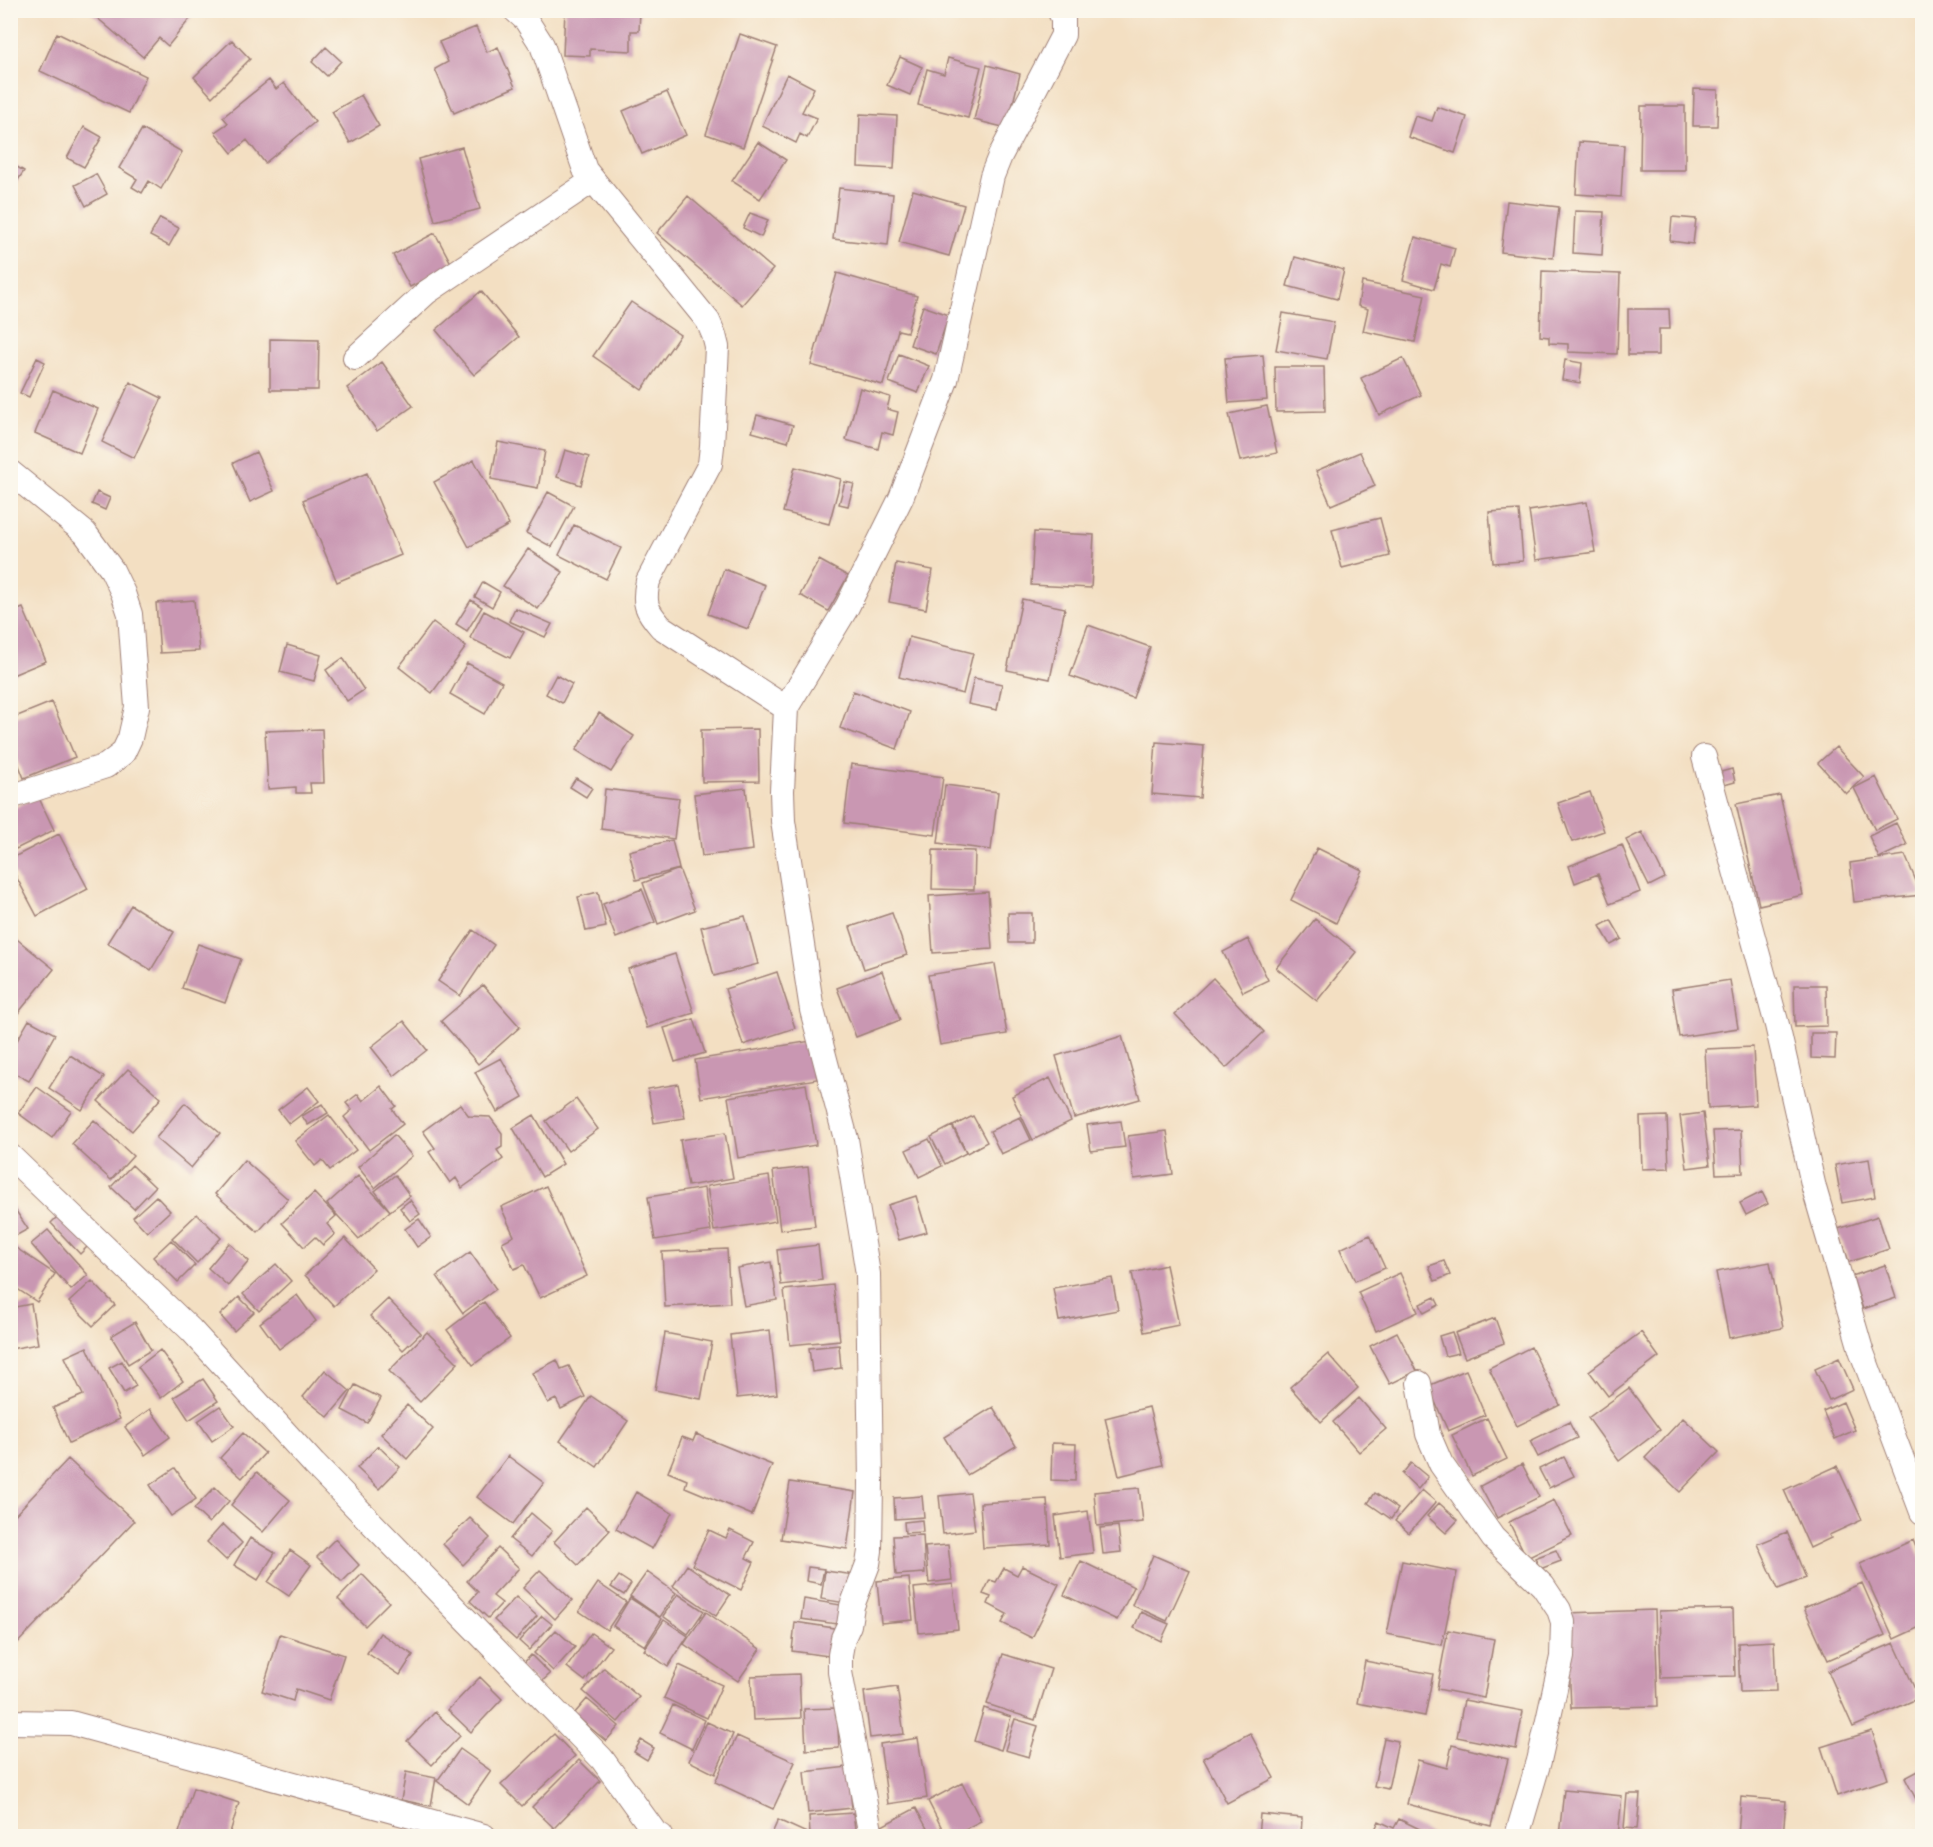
<svg xmlns="http://www.w3.org/2000/svg" width="1933" height="1847" font-family="'Playpen Sans',sans-serif">
	<style>
		.building { fill: #c997b2 }
		.lines { fill: none; stroke-linecap: round; stroke-linejoin: round }
		.street-casing { stroke: #9e7f76; stroke-width: 26 }
		.street { stroke: #fff; stroke-width: 24 }
	</style>
	<rect width="100%" height="100%" fill="#fbf7ec"/>
	<filter id="ink" filterUnits="userSpaceOnUse"><feTurbulence type="fractalNoise" baseFrequency=".0167" numOctaves="2"/><feDisplacementMap in="SourceGraphic" scale="12" xChannelSelector="R" yChannelSelector="G"/><feConvolveMatrix kernelMatrix="1 2 1 2 8 2 1 2 1" color-interpolation-filters="sRGB"/></filter>
	<filter id="wash" filterUnits="userSpaceOnUse"><feTurbulence type="fractalNoise" baseFrequency=".008" numOctaves="4" result="noise"/><feDisplacementMap in="SourceGraphic" scale="24" xChannelSelector="R" yChannelSelector="G"/><feGaussianBlur stdDeviation="1.35" result="paint"/><feColorMatrix in="noise" values="0 0 0 0 0 0 0 0 0 0 0 0 0 0 0 0 0 1.4 0 .05"/><feComposite in="paint" operator="in"/></filter>
	<g filter="url(#wash)">
		<rect width="100%" height="100%" fill="#f3dfc2"/>
		<g id="blocks">
			<path class="building" d="M88,10H197L168,46L159,38L143,57Z
				M565,10L640,11L639,31H631V51L590,49V56L563,55Z
				M476,27L487,52L498,47L515,87L454,113L435,69L448,62L439,42Z
				M57,33L146,76L129,113L40,71Z
				M740,34L777,47L743,147L706,134Z
				M232,40L250,59L212,97L194,77Z
				M326,47L341,61L327,76L312,62Z
				M900,57L922,67L910,95L887,85Z
				M948,58L981,67L968,118L918,105L927,69L944,74Z
				M987,65L1020,74L1007,128L974,120Z
				M787,74L814,88L802,112L817,118L807,138L800,134L796,143L762,126Z
				M269,80L276,89L284,83L315,122L265,163L247,140L232,153L215,132L228,123L223,117Z
				M1694,89L1718,90L1717,126H1693Z
				M667,92L686,135L642,154L623,111Z
				M361,95L379,126L350,143L332,112Z
				M1641,106H1685V170H1640Z
				M1437,107L1467,117L1455,153L1408,137L1415,116L1432,121Z
				M860,114L897,116L894,169L858,167Z
				M84,127L102,137L84,167L67,158Z
				M142,129L182,152L161,189L149,181L142,193L132,187L137,179L119,168Z
				M758,142L786,160L760,199L732,181Z
				M1579,142L1624,145L1621,197L1576,194Z
				M462,147L480,209L435,221L418,159Z
				M10,163L24,171L10,192Z
				M96,174L107,194L86,206L75,185Z
				M839,188L893,194L888,245L833,239Z
				M913,190L964,205L949,256L899,242Z
				M688,196L773,269L742,305L657,233Z
				M1507,201L1559,207L1553,258L1501,252Z
				M1575,211L1604,212L1602,255L1573,253Z
				M750,213L768,220L761,237L743,228Z
				M1672,217L1696,219L1693,244L1670,241Z
				M160,218L179,228L169,246L150,236Z
				M435,233L452,265L410,287L393,255Z
				M1415,237L1455,248L1450,267L1441,264L1434,289L1403,280Z
				M1295,257L1344,270L1337,299L1287,286Z
				M1542,271L1620,274L1617,354L1568,352V344L1549,343V337L1540,336Z
				M837,273L917,296L907,332L898,330L883,385L811,365Z
				M1362,282L1425,295L1415,342L1363,331L1368,309L1358,306Z
				M481,291L519,337L474,375L436,330Z
				M631,302L680,335L642,390L593,356Z
				M923,306L949,315L936,354L910,345Z
				M1628,309H1669L1670,329H1659V355H1628Z
				M1283,313L1334,322L1327,359L1276,350Z
				M270,339L319,340L318,390H270Z
				M899,354L929,366L918,393L889,382Z
				M1263,355L1267,400L1229,403L1225,358Z
				M37,358L45,362L29,397L20,393Z
				M1403,358L1421,395L1379,415L1361,378Z
				M1565,360L1582,363L1580,383L1562,380Z
				M382,362L413,406L377,431L347,388Z
				M1275,367H1324L1325,411L1276,412Z
				M130,382L162,398L134,458L102,442Z
				M860,388L890,397L887,409L898,412L893,435L882,432L878,449L846,440Z
				M53,390L98,409L80,453L35,433Z
				M1267,406L1277,453L1240,461L1229,414Z
				M757,415L793,425L788,442L752,432Z
				M498,442L545,451L538,488L491,479Z
				M565,450L589,457L581,485L557,477Z
				M256,452L274,491L250,502L233,463Z
				M1360,452L1375,486L1331,505L1316,471Z
				M474,460L509,525L469,547L434,482Z
				M795,467L841,479L829,524L783,512Z
				M367,473L401,555L337,582L303,500Z
				M845,482L854,484L848,506L839,504Z
				M97,492L110,498L105,510L92,504Z
				M548,492L574,506L552,547L526,533Z
				M1587,502L1595,552L1536,560L1529,511Z
				M1519,510L1523,561L1493,563L1489,512Z
				M1380,518L1390,556L1342,568L1332,530Z
				M574,525L621,548L606,579L559,555Z
				M1034,532L1094,535L1091,588L1031,585Z
				M528,549L563,572L538,609L503,586Z
				M819,560L848,576L828,611L800,595Z
				M896,563L933,570L926,609L889,602Z
				M724,569L765,585L748,629L708,614Z
				M483,582L500,592L492,607L475,597Z
				M1022,599L1065,608L1050,679L1007,670Z
				M194,600L199,651L160,653L156,603Z
				M471,600L482,607L467,631L456,624Z
				M23,608L46,661L10,676V613Z
				M515,608L552,624L545,637L509,621Z
				M484,611L524,632L510,658L470,638Z
				M433,622L466,647L432,693L399,667Z
				M1088,625L1150,647L1133,698L1070,676Z
				M909,637L973,653L963,694L899,677Z
				M287,645L321,655L314,681L280,672Z
				M343,658L364,690L347,701L326,670Z
				M467,663L502,682L485,714L450,694Z
				M556,675L572,684L562,703L546,694Z
				M974,678L1002,684L997,710L968,704Z
				M853,691L910,712L897,749L840,728Z
				M52,702L75,757L24,778L14,753L10,755V719Z
				M599,713L634,736L611,772L576,750Z
				M322,729L324,783H310L311,793H296V787L268,789L265,731Z
				M758,729L759,781L702,782L701,730Z
				M1156,742L1204,746L1200,798L1152,794Z
				M1836,747L1864,777L1846,794L1818,763Z
				M851,764L943,777L935,835L844,823Z
				M1732,769L1735,782L1724,785L1721,772Z
				M1876,777L1897,819L1875,830L1854,788Z
				M576,778L592,788L586,797L570,787Z
				M945,785L998,792L991,850L938,843Z
				M746,788L753,850L702,856L694,794Z
				M605,789L679,798L674,839L601,829Z
				M1590,792L1604,831L1572,842L1558,803Z
				M1780,795L1803,895L1759,905L1736,804Z
				M38,796L54,830L16,849L10,838V810Z
				M1896,823L1907,845L1879,858L1869,836Z
				M1642,832L1665,878L1649,886L1626,840Z
				M59,834L88,889L37,916L10,865V859Z
				M672,840L679,869L636,880L629,851Z
				M1622,845L1640,892L1610,904L1598,874L1575,883L1569,866Z
				M1317,848L1362,870L1336,923L1291,900Z
				M933,850L975,851L974,890L932,889Z
				M1905,855L1922,895L1854,902L1850,863Z
				M679,869L695,910L658,924L643,883Z
				M642,889L655,922L616,938L603,904Z
				M598,892L606,927L586,931L578,897Z
				M988,892L992,949L933,953L929,896Z
				M131,905L174,932L151,970L107,943Z
				M892,913L907,955L864,969L850,927Z
				M1008,913H1032V943H1009Z
				M745,916L758,964L714,976L701,927Z
				M1315,919L1356,952L1317,1001L1276,968Z
				M1611,920L1622,939L1611,945L1600,926Z
				M473,930L494,945L460,996L438,981Z
				M13,936L54,969L10,1023V939Z
				M1248,939L1268,980L1243,992L1223,952Z
				M198,944L241,959L225,1003L182,988Z
				M675,954L694,1013L647,1028L628,969Z
				M995,964L1007,1034L940,1045L928,975Z
				M882,971L900,1020L856,1037L837,988Z
				M777,972L795,1028L743,1045L725,989Z
				M1213,978L1264,1032L1226,1068L1175,1014Z
				M1730,980L1738,1028L1679,1037L1672,989Z
				M483,985L520,1027L478,1064L441,1021Z
				M1794,985H1826L1827,1026L1795,1027Z
				M694,1019L705,1053L675,1062L664,1028Z
				M29,1020L55,1034L29,1081L10,1071V1053Z
				M404,1021L427,1050L394,1076L371,1047Z
				M1811,1033H1836L1835,1059L1811,1058Z
				M1122,1036L1140,1099L1074,1118L1056,1056Z
				M811,1041L817,1079L701,1098L695,1060Z
				M1753,1047L1756,1105L1708,1108L1705,1049Z
				M70,1055L104,1077L82,1110L49,1088Z
				M501,1058L523,1097L497,1112L475,1072Z
				M128,1069L161,1098L132,1131L98,1101Z
				M1050,1078L1071,1121L1033,1140L1012,1096Z
				M678,1084L685,1118L654,1123L648,1089Z
				M806,1084L816,1145L738,1158L728,1097Z
				M381,1086L396,1106L392,1109L403,1124L369,1150L344,1117L352,1110L346,1103L358,1094L363,1101Z
				M37,1087L71,1111L52,1138L18,1113Z
				M308,1087L319,1101L289,1124L278,1110Z
				M576,1099L598,1129L568,1151L546,1121Z
				M185,1103L220,1133L191,1168L156,1138Z
				M322,1104L328,1113L308,1125L302,1116Z
				M460,1104L469,1116L490,1117L502,1133V1147L497,1150L503,1159L462,1188L456,1178L450,1183L429,1152L435,1148L423,1131Z
				M1703,1113L1710,1165L1687,1168L1680,1116Z
				M329,1115L356,1150L330,1170L322,1160L315,1166L295,1141Z
				M534,1115L563,1164L542,1177L513,1128Z
				M973,1116L987,1142L967,1153L953,1126Z
				M1667,1116L1669,1168L1642,1169L1640,1117Z
				M1020,1117L1031,1140L1001,1154L990,1131Z
				M94,1120L133,1156L111,1180L72,1144Z
				M1121,1121L1125,1147L1091,1151L1087,1125Z
				M952,1126L966,1153L945,1164L931,1137Z
				M1741,1130L1743,1173L1716,1174L1713,1131Z
				M1167,1131L1173,1174L1134,1179L1128,1136Z
				M725,1133L733,1178L688,1186L680,1140Z
				M394,1135L412,1156L375,1188L358,1167Z
				M929,1139L942,1166L919,1177L906,1150Z
				M1869,1159L1875,1197L1842,1203L1835,1165Z
				M244,1160L288,1199L258,1232L215,1194Z
				M132,1165L155,1187L134,1209L111,1187Z
				M808,1167L815,1226L780,1230L773,1171Z
				M395,1175L410,1196L390,1211L375,1191Z
				M358,1176L390,1211L359,1239L327,1204Z
				M769,1176L776,1221L714,1231L707,1186Z
				M546,1186L587,1276L540,1298L524,1265L514,1269L502,1242L514,1236L501,1207Z
				M704,1188L711,1231L655,1240L648,1197Z
				M1762,1192L1768,1204L1746,1215L1740,1203Z
				M314,1193L336,1216L327,1224L335,1234L323,1245L315,1237L304,1247L282,1223Z
				M156,1196L170,1211L147,1232L133,1217Z
				M916,1196L927,1232L899,1240L888,1205Z
				M410,1200L420,1214L410,1221L400,1208Z
				M10,1202L28,1229L10,1239Z
				M197,1214L221,1238L197,1263L172,1238Z
				M59,1215L88,1246L80,1254L51,1223Z
				M1878,1216L1889,1249L1849,1262L1838,1229Z
				M419,1219L431,1237L417,1247L405,1229Z
				M48,1230L88,1275L71,1290L31,1244Z
				M1370,1235L1385,1268L1355,1281L1340,1249Z
				M345,1238L374,1269L334,1306L305,1275Z
				M171,1240L195,1265L178,1282L153,1257Z
				M229,1243L249,1261L228,1286L208,1268Z
				M818,1245L822,1280L781,1285L777,1250Z
				M13,1246L55,1274L37,1302L10,1284V1249Z
				M727,1249L730,1303L665,1307L662,1252Z
				M470,1252L496,1289L463,1313L437,1276Z
				M1444,1261L1450,1275L1435,1281L1429,1266Z
				M771,1262L777,1300L744,1306L737,1268Z
				M1770,1262L1783,1328L1729,1338L1716,1272Z
				M276,1264L291,1281L259,1311L243,1294Z
				M1166,1265L1179,1325L1144,1332L1132,1273Z
				M1885,1265L1896,1298L1863,1309L1852,1276Z
				M1400,1273L1418,1312L1376,1331L1358,1292Z
				M1112,1278L1118,1310L1059,1321L1053,1288Z
				M92,1281L115,1305L93,1326L69,1302Z
				M833,1285L840,1340L790,1345L784,1290Z
				M297,1295L316,1321L279,1349L260,1323Z
				M239,1297L254,1312L234,1331L220,1315Z
				M1435,1297L1439,1305L1424,1313L1420,1304Z
				M388,1299L421,1333L403,1350L370,1316Z
				M484,1302L510,1338L473,1365L447,1330Z
				M31,1304L38,1344L10,1349V1308Z
				M1495,1318L1504,1343L1465,1358L1455,1333Z
				M135,1322L151,1350L128,1364L111,1336Z
				M770,1330L777,1394L737,1398L730,1335Z
				M427,1332L458,1363L420,1402L389,1371Z
				M1397,1332L1417,1371L1390,1384L1370,1346Z
				M1452,1332L1459,1353L1445,1356L1439,1336Z
				M1641,1332L1659,1357L1608,1396L1589,1371Z
				M665,1333L712,1342L701,1399L655,1390Z
				M839,1345L841,1368L812,1372L809,1348Z
				M87,1347L120,1419L69,1443L53,1408L83,1395L65,1357Z
				M1531,1347L1560,1405L1517,1426L1489,1368Z
				M160,1350L183,1381L161,1398L138,1367Z
				M1328,1354L1358,1388L1321,1422L1290,1387Z
				M1839,1358L1853,1389L1829,1400L1815,1369Z
				M557,1360L561,1369L569,1366L585,1397L561,1409L556,1399L548,1403L532,1373Z
				M122,1361L136,1386L124,1393L109,1368Z
				M325,1370L350,1391L328,1417L303,1397Z
				M1466,1370L1485,1415L1448,1431L1428,1386Z
				M203,1379L218,1401L189,1420L174,1397Z
				M355,1385L381,1398L367,1423L342,1410Z
				M1629,1388L1660,1430L1619,1461L1588,1418Z
				M591,1396L628,1421L597,1467L560,1441Z
				M1359,1398L1386,1429L1359,1452L1333,1422Z
				M1843,1402L1855,1430L1835,1439L1823,1411Z
				M407,1405L433,1429L407,1459L381,1434Z
				M220,1406L234,1426L212,1441L198,1421Z
				M993,1407L1016,1446L967,1475L944,1437Z
				M1149,1407L1163,1465L1119,1476L1105,1418Z
				M150,1409L170,1437L145,1455L125,1427Z
				M1487,1418L1507,1459L1472,1476L1452,1435Z
				M1683,1418L1719,1452L1680,1492L1645,1458Z
				M1569,1422L1577,1438L1538,1457L1530,1441Z
				M243,1433L265,1453L242,1478L220,1458Z
				M696,1434L772,1465L752,1515L685,1487L687,1480L668,1472L682,1437L693,1441Z
				M1052,1443L1076,1444L1075,1481L1051,1480Z
				M378,1446L400,1467L379,1489L357,1468Z
				M508,1456L544,1483L513,1524L477,1497Z
				M1564,1457L1574,1476L1549,1488L1539,1469Z
				M68,1459L134,1521L10,1651V1520Z
				M1411,1463L1428,1477L1418,1489L1402,1474Z
				M1522,1464L1539,1497L1497,1518L1480,1486Z
				M1837,1466L1862,1520L1829,1535L1831,1538L1810,1548L1784,1490Z
				M175,1468L196,1499L171,1516L150,1485Z
				M257,1472L290,1500L263,1532L231,1505Z
				M790,1482L855,1492L847,1549L781,1539Z
				M215,1487L229,1501L209,1523L194,1509Z
				M1139,1488L1143,1522L1097,1526L1094,1492Z
				M1422,1490L1436,1502L1409,1533L1395,1521Z
				M636,1492L672,1513L652,1549L616,1529Z
				M970,1493L975,1530L943,1534L939,1496Z
				M1375,1493L1398,1509L1391,1519L1368,1503Z
				M922,1496L924,1517L895,1519L894,1498Z
				M1047,1499L1050,1544L983,1548L980,1503Z
				M1554,1500L1572,1536L1527,1558L1509,1522Z
				M1439,1503L1458,1520L1446,1533L1427,1516Z
				M586,1507L610,1530L578,1565L554,1542Z
				M1088,1511L1093,1553L1060,1557L1055,1516Z
				M531,1513L552,1531L532,1556L510,1539Z
				M470,1518L490,1538L463,1565L443,1544Z
				M922,1520L923,1532L905,1533L904,1522Z
				M223,1524L242,1543L226,1560L207,1542Z
				M1118,1526L1121,1552L1103,1554L1100,1528Z
				M709,1530L726,1538L730,1530L754,1542L746,1558L754,1562L741,1590L692,1565Z
				M1787,1532L1806,1578L1778,1589L1758,1544Z
				M923,1535L925,1573L896,1575L893,1536Z
				M250,1538L275,1553L258,1580L234,1565Z
				M335,1539L359,1565L342,1582L317,1557Z
				M1913,1540L1922,1562V1626L1894,1639L1860,1564Z
				M948,1545L952,1580L929,1583L925,1547Z
				M498,1548L519,1568L493,1596L502,1603L488,1618L470,1601L478,1592L467,1581Z
				M290,1550L311,1565L289,1596L268,1582Z
				M1556,1550L1561,1561L1540,1569L1535,1558Z
				M1153,1555L1190,1571L1167,1621L1132,1605Z
				M1081,1561L1134,1587L1117,1620L1064,1595Z
				M1402,1561L1457,1572L1442,1645L1387,1634Z
				M687,1565L730,1595L716,1616L673,1586Z
				M1022,1566L1059,1584L1032,1638L1002,1623L1007,1614L988,1604L991,1597L983,1594L990,1580L996,1582L1004,1568L1017,1575Z
				M808,1567L824,1569L821,1584L806,1581Z
				M540,1570L572,1600L555,1619L523,1588Z
				M825,1571L855,1575L851,1604L821,1599Z
				M647,1572L676,1593L660,1617L630,1596Z
				M362,1574L389,1602L365,1626L338,1599Z
				M619,1576L631,1584L624,1595L611,1587Z
				M909,1578L913,1620L881,1623L877,1581Z
				M598,1583L626,1602L607,1630L579,1611Z
				M1862,1583L1885,1635L1828,1660L1804,1608Z
				M953,1584L958,1629L919,1633L914,1588Z
				M678,1594L704,1611L688,1634L663,1616Z
				M516,1597L537,1616L516,1640L494,1620Z
				M630,1598L662,1619L645,1646L613,1626Z
				M804,1599L847,1606L844,1625L801,1619Z
				M1733,1609L1735,1676L1661,1678L1659,1611Z
				M1655,1610L1658,1706L1571,1708L1567,1613Z
				M706,1612L760,1649L738,1681L684,1644Z
				M1141,1612L1169,1624L1161,1641L1134,1628Z
				M542,1616L552,1624L529,1650L519,1641Z
				M664,1620L688,1636L668,1667L644,1650Z
				M795,1622L840,1629L836,1657L792,1651Z
				M556,1630L575,1647L553,1671L534,1653Z
				M1448,1630L1494,1639L1484,1698L1437,1689Z
				M380,1633L413,1655L400,1675L367,1653Z
				M591,1633L611,1647L585,1681L567,1667Z
				M280,1634L344,1655L329,1700L296,1689L293,1701L262,1691Z
				M1774,1641L1776,1691L1740,1692L1738,1643Z
				M1894,1643L1919,1698L1853,1727L1828,1671Z
				M1003,1654L1051,1669L1035,1720L987,1704Z
				M531,1655L550,1674L538,1685L520,1667Z
				M1365,1661L1433,1674L1425,1716L1357,1703Z
				M679,1665L722,1685L707,1718L664,1698Z
				M604,1668L639,1697L618,1722L583,1691Z
				M799,1674L801,1718L753,1720L751,1676Z
				M480,1677L502,1699L471,1732L448,1710Z
				M897,1687L904,1734L870,1738L864,1692Z
				M587,1699L619,1726L606,1741L574,1714Z
				M1464,1700L1523,1711L1516,1749L1457,1737Z
				M673,1705L705,1720L692,1749L660,1733Z
				M837,1708L839,1748L806,1750L804,1709Z
				M984,1708L1011,1717L1001,1750L974,1741Z
				M435,1712L460,1736L432,1765L407,1741Z
				M1015,1719L1038,1726L1029,1757L1005,1750Z
				M707,1722L733,1734L715,1774L689,1761Z
				M1872,1731L1888,1779L1837,1796L1821,1747Z
				M1250,1733L1274,1778L1227,1803L1203,1758Z
				M554,1734L575,1756L522,1806L501,1785Z
				M737,1736L795,1762L773,1809L715,1782Z
				M918,1738L927,1798L888,1804L880,1744Z
				M1384,1738L1398,1741L1388,1789L1374,1786Z
				M641,1740L654,1748L647,1760L634,1752Z
				M1452,1745L1508,1759L1491,1826L1407,1804L1418,1760L1447,1768Z
				M460,1749L491,1771L468,1804L437,1781Z
				M579,1760L600,1781L554,1828L532,1807Z
				M848,1767L852,1808L808,1813L804,1772Z
				M1922,1769V1798L1917,1801L1905,1778Z
				M406,1772L436,1778L431,1806L401,1800Z
				M962,1783L981,1821L951,1836H946L928,1801Z
				M193,1788L239,1803L229,1836H178Z
				M1564,1790L1622,1796L1618,1836H1559Z
				M1627,1794H1640L1637,1829L1624,1828Z
				M1741,1797L1786,1801L1783,1836H1738Z
				M916,1808L931,1836H885L880,1827Z
				M853,1813L856,1836H810L809,1816Z
				M1260,1814L1302,1818L1301,1836H1258Z
				M1399,1819L1434,1836H1372L1379,1821L1394,1828Z
				M778,1820L809,1834L808,1836H771Z"/>
		</g>
	</g>
	<g filter="url(#ink)">
		<use href="#blocks" fill-opacity="0" stroke="#9e7f76" stroke-width="1.5"/>
		<g class="lines">
			<defs>
				<path id="street" d="M515,10L526,20L542,45L585,170L708,321L714,335L717,347L712,446L710,464L648,581C643,603 646,610 661,627L786,708
					M355,358L427,292L592,181
					M10,472L85,533L112,570L123,593L130,614L137,707L130,738L123,753L106,766L10,797
					M1704,757L1777,1025L1814,1188L1837,1267L1861,1350L1922,1512
					M10,1156L191,1330L314,1464L602,1759L656,1834L661,1836
					M1419,1383L1428,1434L1441,1464L1493,1538L1543,1586L1559,1610L1563,1622L1562,1657L1549,1716L1539,1761L1517,1836
					M10,1722L71,1723L484,1836
					M871,1836L840,1672V1655L843,1638L849,1625L852,1606L868,1564L870,1551L871,1483L868,1274L846,1139L812,1010L783,821L782,791L786,708L847,607L901,498L946,380L992,176L1000,156L1063,35V18L1059,10"/>
			</defs>
			<use href="#street" class="street-casing"/>
			<use href="#street" class="street"/>
		</g>
	</g>
	<rect width="1933" height="1847" fill="none" stroke="#fbf7ec" stroke-width="36"/>
</svg>
